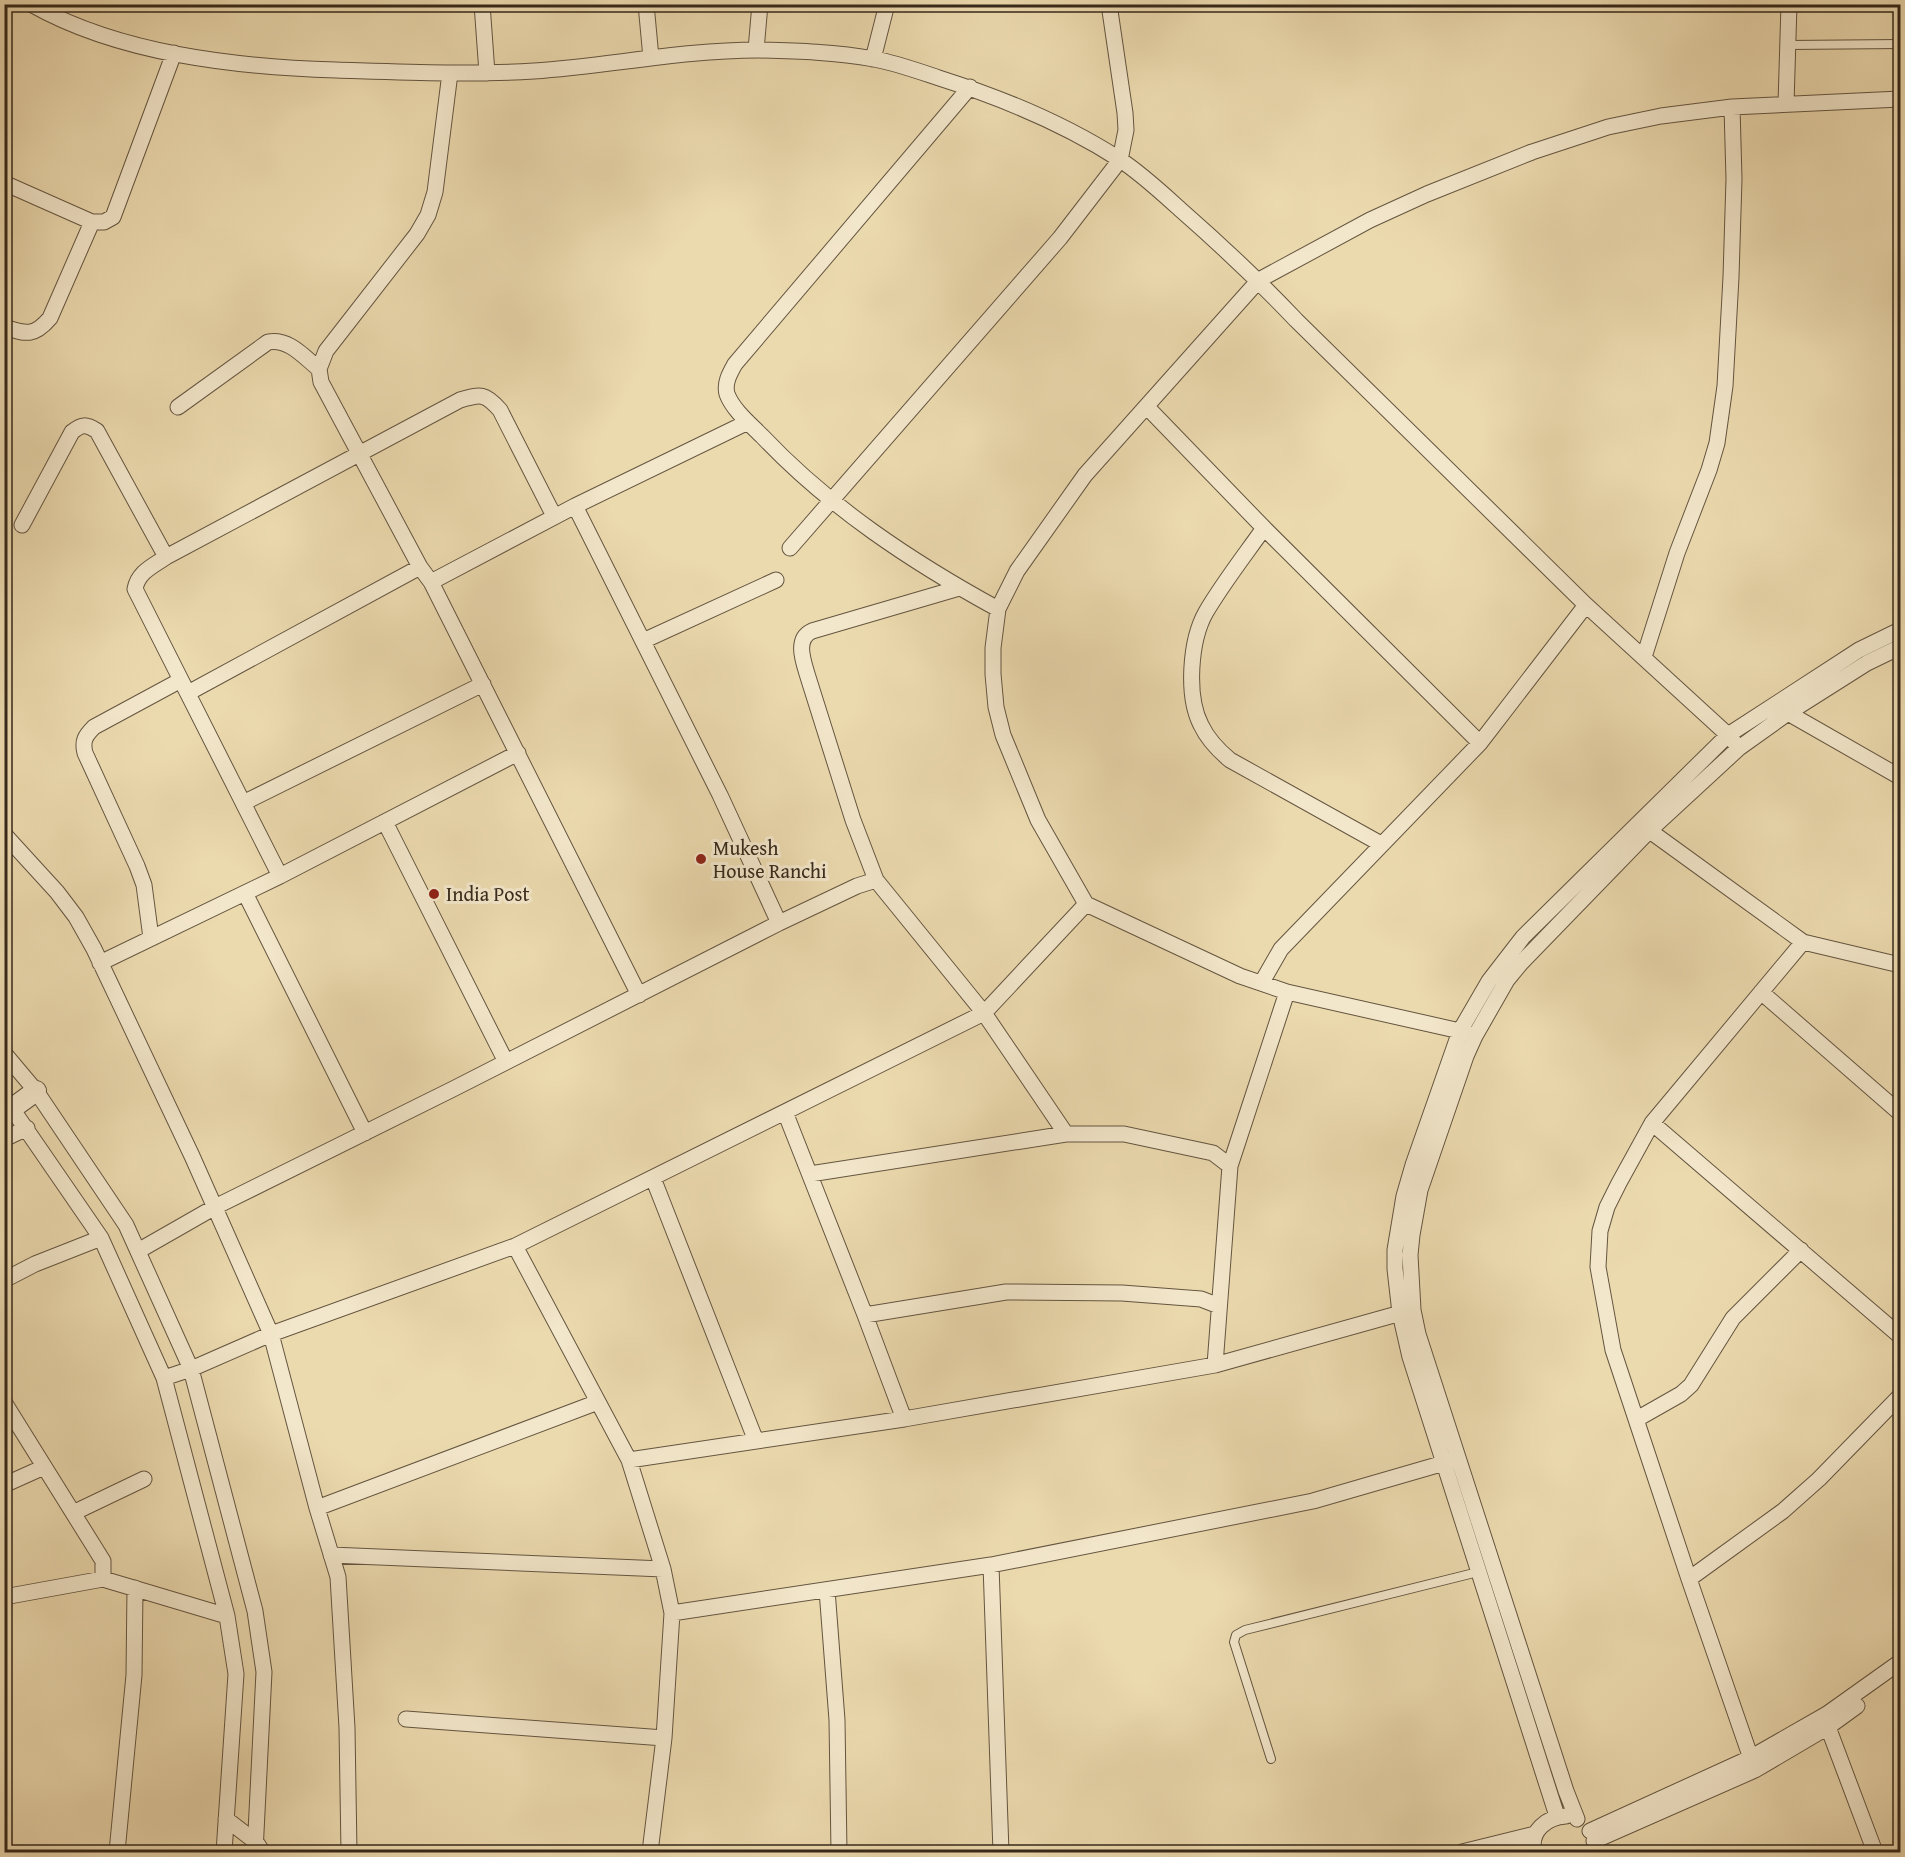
<svg xmlns="http://www.w3.org/2000/svg" width="1905" height="1857" font-family="'Gentium Book Plus',serif">
	<style>
		.lines { fill: none; stroke-linecap: round; stroke-linejoin: round }
		.service-casing { stroke: #645540; stroke-width: 10 }
		.minor-casing { stroke: #645540; stroke-width: 17 }
		.tertiary-casing { stroke: #645540; stroke-width: 22 }
		.service { stroke: #f3e7cb; stroke-width: 8 }
		.minor { stroke: #f3e7cb; stroke-width: 15 }
		.tertiary { stroke: #f3e7cb; stroke-width: 20 }
		.poi-dot { fill: #8f2418; stroke: #f3e7cb; stroke-width: 2 }
		.labels { text-anchor: middle; stroke-width: 6; stroke-linejoin: round; paint-order: stroke }
		.poi-label { font-size: 20px; fill: #36291b; stroke: #f3e7cb; text-anchor: start }
	</style>
	<rect width="100%" height="100%" fill="#ecdaaf"/>
	<filter id="stains"><feTurbulence type="fractalNoise" baseFrequency=".00333" numOctaves="4"/><feColorMatrix values="0 0 0 0 .2 0 0 0 0 .09 0 0 0 0 .02 0 0 0 .5 -.17"/></filter>
	<radialGradient id="worn" r=".72"><stop offset=".6" stop-color="#630" stop-opacity="0"/><stop offset="1" stop-color="#630" stop-opacity=".3"/></radialGradient>
	<g class="lines">
		<defs>
			<path id="service" d="M1788,45L1900,44
				M1271,1759L1234,1642L1236,1635L1245,1630L1478,1572"/>
			<path id="minor" d="M31,4C119,54 236,67 336,70C401,72 468,75 534,71C608,66 683,50 758,50C796,51 836,52 874,59C896,63 918,71 939,78C1002,98 1063,123 1119,159C1142,174 1162,193 1182,211C1222,246 1260,282 1296,320L1586,605L1728,735L1739,748
				M482,4L487,73
				M646,4L651,58
				M756,50L760,4
				M873,59L887,4
				M970,87L735,364C730,373 724,383 727,394C733,410 750,424 762,436C829,507 912,562 998,609
				M1786,104L1789,4
				M4,183L92,222H104L113,217L174,53
				M4,327C26,334 34,337 50,318L92,222
				M178,407L268,342C289,338 304,357 319,369
				M1147,407L1264,528L1480,743
				M575,506L720,795L779,923
				M22,525L72,432C82,424 86,424 97,431L166,557
				M1264,528C1245,555 1223,583 1206,612C1190,640 1186,696 1201,725C1208,740 1218,750 1230,760L1381,844
				M790,548L1060,238L1120,160L1126,130L1125,113L1109,4
				M431,582L420,567L321,382L319,369L326,351L417,234L428,215L435,192L450,73
				M643,641L776,580
				M1644,657L1677,553L1709,470L1717,443L1725,386L1731,277L1734,179L1732,107
				M188,693L420,567
				M1782,706L1788,713L1900,777
				M243,803L483,684
				M385,822L506,1062
				M1643,826L1803,942L1900,965
				M4,834L57,892L76,917L94,949L192,1156L271,1334L317,1508L338,1577L347,1728L349,1852
				M280,876L135,589C138,572 153,566 166,557L460,400C481,394 485,393 500,410L554,516
				M876,880L853,820L808,677C804,663 794,639 812,631L959,588
				M245,893L365,1133
				M151,938L144,885L137,866L85,753C82,741 85,736 94,727L181,680
				M100,963L280,876L518,753
				M1262,982L1281,949L1480,743L1586,605
				M1761,992L1900,1113
				M639,995L431,582L575,506L748,422
				M1475,1036L1460,1031L1287,992L1240,976L1086,904L1038,820L1003,735L996,707L993,674V648L998,609L1017,571L1085,475L1259,280L1370,220L1427,194L1532,152L1608,127L1661,116L1732,107L1900,99
				M4,1053L36,1091L126,1225L191,1369L255,1611L264,1672L255,1852
				M4,1097L101,1238L164,1378L227,1616L236,1674L224,1852
				M785,1112L865,1315L904,1419
				M1652,1123L1900,1336
				M4,1139L27,1128
				M1230,1166L1287,992
				M810,1174L1066,1134H1124L1213,1153L1230,1166L1215,1365
				M653,1178L756,1441
				M515,1246L629,1460L663,1569L672,1613L664,1738L650,1852
				M138,1251L215,1207L453,1089L779,923L857,886L876,880L984,1013L1066,1134
				M4,1280L35,1264L101,1238
				M865,1315L1006,1292L1122,1293L1201,1299L1219,1306
				M164,1378L191,1369L271,1334L515,1246L984,1013L1086,904
				M4,1402L103,1561V1579
				M1637,1419L1681,1394L1691,1385L1733,1318L1801,1250
				M629,1460L904,1419L1215,1365L1408,1311
				M4,1485L44,1467
				M317,1508L598,1402
				M73,1513L144,1479
				M331,1555L663,1569
				M991,1565L1001,1852
				M1689,1579L1783,1511L1819,1479L1900,1396
				M827,1590L837,1720L839,1852
				M4,1597L103,1579L227,1616
				M672,1613L991,1565L1313,1501L1451,1461
				M406,1719L664,1738
				M1828,1727L1875,1852
				M1755,1770L1689,1579L1613,1350L1598,1267L1600,1231L1607,1207L1619,1183L1652,1123L1803,942
				M1557,1816L1410,1357L1400,1313L1395,1269V1250L1404,1196L1413,1165L1460,1031L1489,981L1523,937L1728,735L1859,650L1900,630
				M226,1819L256,1842L260,1848
				M1577,1819L1566,1791L1418,1334L1413,1310L1410,1255L1412,1235L1420,1190L1466,1056L1475,1036L1507,980L1521,963L1649,831L1739,748L1788,713L1867,663L1900,647
				M1590,1831L1750,1758L1827,1714L1900,1662
				M1594,1841L1755,1770L1828,1727L1857,1706
				M117,1852L134,1675L135,1588
				M1462,1852L1535,1834
				M1516,1852L1533,1848
				M1534,1852C1529,1831 1547,1817 1566,1816"/>
			<path id="tertiary" d="M14,1107L36,1091"/>
		</defs>
		<use href="#service" class="service-casing"/>
		<use href="#minor" class="minor-casing"/>
		<use href="#tertiary" class="tertiary-casing"/>
		<use href="#service" class="service"/>
		<use href="#minor" class="minor"/>
		<use href="#tertiary" class="tertiary"/>
	</g>
	<g class="poi-dot">
		<circle cx="701" cy="859" r="6"/>
		<circle cx="434" cy="894" r="6"/>
	</g>
	<g class="labels">
		<g class="poi-label">
			<text x="713" y="855">Mukesh<tspan x="713" dy="23">House Ranchi</tspan></text>
			<text x="446" y="901">India Post</text>
		</g>
	</g>
	<rect width="1905" height="1857" fill="none" stroke="#ecdaaf" stroke-width="24"/>
	<rect x="6" y="6" width="1893" height="1845" fill="none" stroke="#36291b" stroke-width="3"/>
	<rect x="12" y="12" width="1881" height="1833" fill="none" stroke="#36291b" stroke-width="1.5"/>
	<rect width="100%" height="100%" filter="url(#stains)"/>
	<rect width="100%" height="100%" fill="url(#worn)"/>
</svg>
